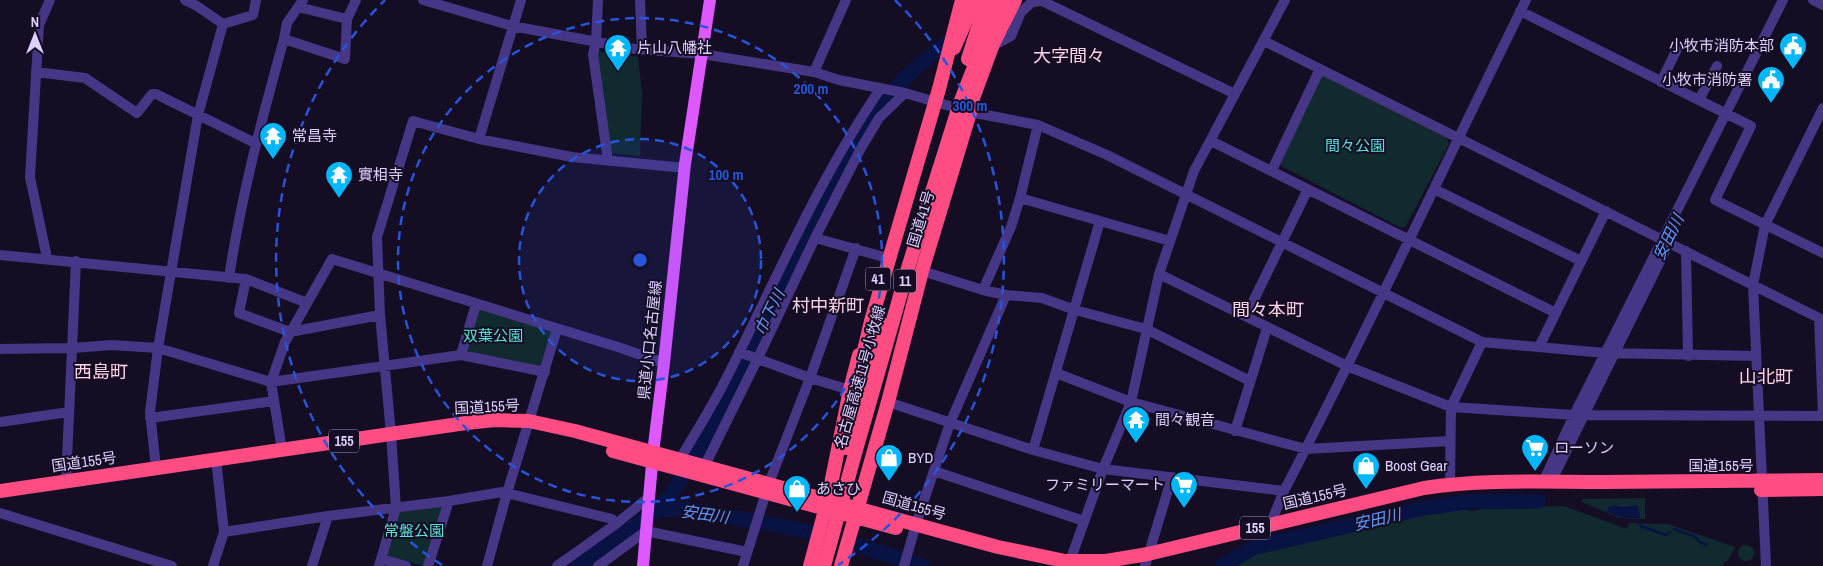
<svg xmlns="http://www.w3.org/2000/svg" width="1823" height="566" font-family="'Archivo Narrow','Noto Sans JP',sans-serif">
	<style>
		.green { fill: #102a2f }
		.water { fill: #081343 }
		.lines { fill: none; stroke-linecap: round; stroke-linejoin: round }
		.stream { stroke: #081343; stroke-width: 2.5 }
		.river { stroke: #081343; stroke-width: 15 }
		.minor { stroke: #473685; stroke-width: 10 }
		.major { stroke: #dd58ff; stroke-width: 12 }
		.highway { stroke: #ff4c83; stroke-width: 14 }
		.highway-bridge { stroke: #ff4c83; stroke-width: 14 }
		.ring { fill: none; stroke: #2755da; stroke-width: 2.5; stroke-dasharray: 9 6 }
		.labels { text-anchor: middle; stroke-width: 4; stroke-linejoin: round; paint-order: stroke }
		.shield { fill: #150d24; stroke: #a296bd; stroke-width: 1 }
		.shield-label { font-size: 14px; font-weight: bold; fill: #ded1ff }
		.poi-label { font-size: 15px; fill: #ded1ff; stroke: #150d24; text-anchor: start }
		.park-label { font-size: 15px; fill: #58e4d9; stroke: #150d24 }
		.street-label { font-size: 15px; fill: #ded1ff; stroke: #150d24 }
		.water-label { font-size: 16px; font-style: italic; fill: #5f99ff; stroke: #150d24 }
		.quarter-label { font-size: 18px; fill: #ffd3e7; stroke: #150d24 }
		.centre { fill: #2755da; stroke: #150d24; stroke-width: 2.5 }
		.ring-label { font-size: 15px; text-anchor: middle; font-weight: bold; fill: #2755da; stroke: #150d24; stroke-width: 4; stroke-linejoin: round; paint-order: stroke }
	</style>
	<rect width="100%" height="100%" fill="#150d24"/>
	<path class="green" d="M595,51L638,57L642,92L640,156L608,153Z
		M1326,73L1448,138L1449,144L1406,226L1401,228L1281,166L1279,162L1320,77Z
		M478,308L551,332L540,368L465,352Z
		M1645,498V519L1619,518L1582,502V499Z
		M444,506L424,566L386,556L398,512Z
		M1564,506L1627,529L1629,523L1668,524L1735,547L1728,561H1725L1722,566H1236L1256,552L1429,512L1458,508L1472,511L1486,508Z
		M1738 553a8 8 0 1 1 16 0a8 8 0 1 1-16 0Z"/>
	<path class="water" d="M1613,505L1623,507L1638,505L1640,518H1623L1607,512L1608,507Z"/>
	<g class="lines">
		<path class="stream" d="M1640,523L1641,526L1666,535L1670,532
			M1674,529L1694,536L1700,542L1707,545"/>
		<path class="river" d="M657,510L687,509L752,521
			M761,522L810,532
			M859,546L901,559
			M909,562L923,566
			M578,566L657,510L670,496L709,434L801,247L861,136L894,90L913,70L946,43
			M1222,566L1253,548L1424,508L1465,502L1538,501"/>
		<path class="minor" d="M185,0L197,6L223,24
			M303,0L287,23L284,39L345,59L347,19L356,0
			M423,0L512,26L635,49L702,54L814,72L839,80L905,93L970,112L1038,125L1107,155L1482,342L1605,353L1756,356
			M598,0L596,42L593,54L608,161
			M640,0L642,49
			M1813,0L1823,5
			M298,7L347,19
			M1520,11L1751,126L1715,200L1823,253
			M1264,41L1823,320
			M996,44L1011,36L1021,12L1032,2L1042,1L1235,94
			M36,72L85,78L137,113L152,94H156L255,143
			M814,72L846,0
			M1661,82L1679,45
			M1699,100L1717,66
			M479,139L521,0
			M1211,141L1556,313
			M1272,170L1320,69
			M1434,189L1581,261
			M1020,198L1100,221
			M815,238L884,257
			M1686,251L1688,356
			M0,255L246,279L307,303
			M47,258L30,177L39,25L50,0
			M1159,274L1347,366L1451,407L1574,415L1823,416
			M229,278C241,197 262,118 284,39
			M246,279L239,313L290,332L380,315
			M983,290L1011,227L1020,198L1038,125
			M1006,295L1042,298L1075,310L1146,329L1250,381
			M1246,316L1308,189
			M1819,318L1823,416
			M1539,347L1606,211
			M0,349L73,348L112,345L158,348L271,382L461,355L545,372
			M739,352L810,378L850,390
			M461,355L476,304
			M1056,373L1131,402L1306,449L1450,441
			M888,402L1033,450L1103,469L1284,491
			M150,418L274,401
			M0,422L69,412
			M1235,431L1267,328
			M282,450L271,382L285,342L332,259L621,348L664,363
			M1033,450L1100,221L1170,241
			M680,459C696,432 713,405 727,377C776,280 819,178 881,88
			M705,465L757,360L815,238L860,150L879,118L905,93
			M156,468L150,412L158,348L198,115L223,24L253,15L256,0
			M934,471L1084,521
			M66,481L76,261
			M1543,482L1574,415L1783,0
			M1551,482L1669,243
			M1450,485L1451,407L1482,342
			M0,513L172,566
			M1270,525L1284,491C1368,329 1445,164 1526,0
			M224,532L328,516L449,501L502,492L612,519L616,524
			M381,559L406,566
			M1070,561L1103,469L1131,402L1159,274L1194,171L1285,0
			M213,566L224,532L216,459
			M312,566L328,516
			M379,566L396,508L391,434L380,315L377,237L413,121L479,139L572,157L685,168
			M428,566L449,501
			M487,566L507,493L557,329
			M557,566L616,524L649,497
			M598,566L646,531L747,552
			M743,566L769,483L810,378L856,248
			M904,566L916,524L950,423L1006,295L983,290L922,271
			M1145,566L1172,477
			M1766,566L1753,285L1765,225L1823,108"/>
		<path class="major" d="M643,566L653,453L664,363L685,164L710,0"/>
		<path class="highway" d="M954,48L975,0
			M613,451L896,528
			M1761,490L1823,489
			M0,491L466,423L495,420L529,421L575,431L998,547L1065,561H1106L1148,554L1424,488C1483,479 1543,482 1603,482C1676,482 1750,480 1823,480
			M810,566L828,499L850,390L859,355
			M841,566L888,402L922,271L972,106"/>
		<path class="highway-bridge" d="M968,59L987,0
			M966,117L993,44L1015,0
			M860,368L871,321L939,89L962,0
			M846,448L882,324
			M824,566L856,450L908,268L960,103L1000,0"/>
	</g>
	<circle cx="640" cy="260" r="121" fill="#2755da" fill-opacity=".12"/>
	<g class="ring">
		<circle cx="640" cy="260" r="121"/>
		<circle cx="640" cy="260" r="242"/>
		<path d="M442 565A364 364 0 0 1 385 0M895 0A364 364 0 0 1 838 565"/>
	</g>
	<defs>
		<symbol id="civic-pin" viewBox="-11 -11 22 30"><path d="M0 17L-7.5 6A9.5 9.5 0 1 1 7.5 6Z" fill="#00b7fc" stroke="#150d24"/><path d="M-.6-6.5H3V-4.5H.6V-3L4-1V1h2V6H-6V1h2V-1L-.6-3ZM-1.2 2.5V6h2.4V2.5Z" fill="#fff"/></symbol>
		<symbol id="temple-pin" viewBox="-11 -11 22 30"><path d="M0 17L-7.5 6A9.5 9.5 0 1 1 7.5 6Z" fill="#00b7fc" stroke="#150d24"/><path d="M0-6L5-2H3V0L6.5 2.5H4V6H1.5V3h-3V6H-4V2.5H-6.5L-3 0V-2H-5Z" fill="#fff"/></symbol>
		<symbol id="supermarket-pin" viewBox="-11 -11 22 30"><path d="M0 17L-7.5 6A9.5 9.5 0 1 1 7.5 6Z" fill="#00b7fc" stroke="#150d24"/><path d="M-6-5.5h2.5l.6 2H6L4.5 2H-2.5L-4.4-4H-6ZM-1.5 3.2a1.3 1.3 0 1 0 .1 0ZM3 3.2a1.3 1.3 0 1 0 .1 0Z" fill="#fff"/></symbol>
		<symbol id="shop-pin" viewBox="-11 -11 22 30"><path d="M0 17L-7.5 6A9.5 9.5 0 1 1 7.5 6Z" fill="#00b7fc" stroke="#150d24"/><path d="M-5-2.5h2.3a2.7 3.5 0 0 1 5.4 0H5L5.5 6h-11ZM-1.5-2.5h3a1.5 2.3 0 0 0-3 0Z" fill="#fff"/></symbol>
	</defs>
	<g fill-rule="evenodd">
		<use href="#civic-pin" x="1777" y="30" width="32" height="43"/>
		<use href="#temple-pin" x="602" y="32" width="32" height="43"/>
		<use href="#civic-pin" x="1755" y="64" width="32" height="43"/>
		<use href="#temple-pin" x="257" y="120" width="32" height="43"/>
		<use href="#temple-pin" x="323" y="159" width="32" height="43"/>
		<use href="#temple-pin" x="1120" y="404" width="32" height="43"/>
		<use href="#supermarket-pin" x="1519" y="432" width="32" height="43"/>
		<use href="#shop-pin" x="873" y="442" width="32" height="43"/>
		<use href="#shop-pin" x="1350" y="450" width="32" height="43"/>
		<use href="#supermarket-pin" x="1168" y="469" width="32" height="43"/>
		<use href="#shop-pin" x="781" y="473" width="32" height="43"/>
	</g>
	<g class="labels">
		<g class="shield">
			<rect x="865.5" y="267.5" width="25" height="23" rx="4"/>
			<rect x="894" y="269.5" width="22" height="23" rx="4"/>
			<rect x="329" y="429.5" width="30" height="23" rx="4"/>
			<rect x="1240" y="516.5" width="30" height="23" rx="4"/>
		</g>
		<g class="shield-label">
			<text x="878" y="284">41</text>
			<text x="905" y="286">11</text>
			<text x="344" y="446">155</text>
			<text x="1255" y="533">155</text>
		</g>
		<g class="poi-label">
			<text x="1774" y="51" text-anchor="end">小牧市消防本部</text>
			<text x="637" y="53">片山八幡社</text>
			<text x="1752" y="85" text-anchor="end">小牧市消防署</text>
			<text x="292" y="141">常昌寺</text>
			<text x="358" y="180">實相寺</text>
			<text x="1155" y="425">間々観音</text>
			<text x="1554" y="453">ローソン</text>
			<text x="908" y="463">BYD</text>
			<text x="1385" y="471">Boost Gear</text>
			<text x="1165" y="490" text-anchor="end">ファミリーマート</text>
			<text x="816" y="494">あさひ</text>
		</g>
		<g class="park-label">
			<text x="1355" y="151">間々公園</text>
			<text x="493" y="341">双葉公園</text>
			<text x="414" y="536">常盤公園</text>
		</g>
		<g class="street-label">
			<text transform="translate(921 219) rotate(-73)" y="5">国道41号</text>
			<text transform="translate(650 340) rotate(-84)" y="5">県道小口名古屋線</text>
			<text transform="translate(860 377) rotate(-74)" y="5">名古屋高速11号小牧線</text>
			<text transform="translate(487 407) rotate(-3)" y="5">国道155号</text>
			<text transform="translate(84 462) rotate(-8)" y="5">国道155号</text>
			<text x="1721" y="471">国道155号</text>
			<text transform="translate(1315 497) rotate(-13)" y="5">国道155号</text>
			<text transform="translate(914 506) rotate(16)" y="5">国道155号</text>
		</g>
		<g class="water-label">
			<text transform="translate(1668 237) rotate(-64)" y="6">安田川</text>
			<text transform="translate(769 312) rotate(-64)" y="6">巾下川</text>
			<text transform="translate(705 514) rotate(8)" y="6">安田川</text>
			<text transform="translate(1377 519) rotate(-13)" y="6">安田川</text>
		</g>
		<g class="quarter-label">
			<text x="1069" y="62">大字間々</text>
			<text x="828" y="312">村中新町</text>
			<text x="1268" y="316">間々本町</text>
			<text x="101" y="378">西島町</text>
			<text x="1766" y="383">山北町</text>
		</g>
	</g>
	<circle cx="640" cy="260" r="8" class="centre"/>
	<g class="ring-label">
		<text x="811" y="94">200 m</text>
		<text x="970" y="111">300 m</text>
		<text x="726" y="180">100 m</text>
	</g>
	<g transform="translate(35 35)" stroke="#150d24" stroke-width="4" paint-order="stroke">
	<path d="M0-4L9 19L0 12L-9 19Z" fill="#ded1ff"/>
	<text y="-8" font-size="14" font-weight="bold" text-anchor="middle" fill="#ded1ff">N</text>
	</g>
</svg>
